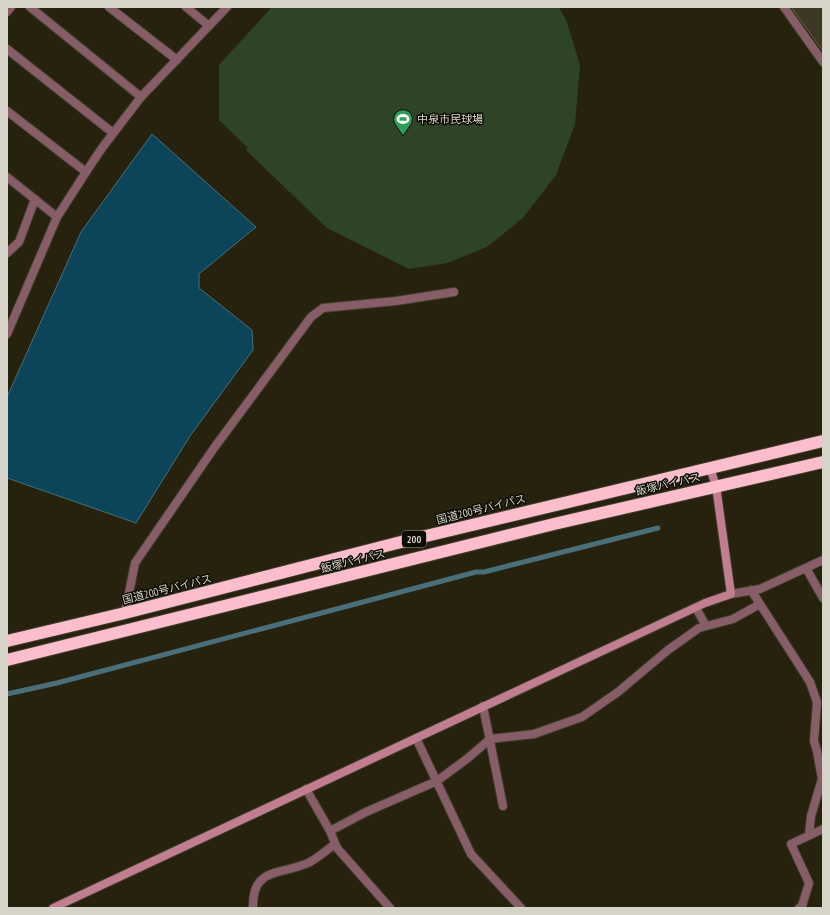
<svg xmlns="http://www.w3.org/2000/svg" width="830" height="915" font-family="'PT Sans Narrow','Noto Sans JP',sans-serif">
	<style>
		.green { fill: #2d4526 }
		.water { fill: #0c4459; stroke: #496f7a }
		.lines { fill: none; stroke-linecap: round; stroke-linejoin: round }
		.stream { stroke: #496f7a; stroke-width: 5 }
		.building { fill: #3c3823; stroke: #66634c }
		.lane-casing { stroke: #423e2c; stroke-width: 10 }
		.street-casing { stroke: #423e2c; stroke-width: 10 }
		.secondary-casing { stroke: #423e2c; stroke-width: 10 }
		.highway-casing { stroke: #423e2c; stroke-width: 14 }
		.lane { stroke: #875d68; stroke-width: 8 }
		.street { stroke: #875d68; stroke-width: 8 }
		.secondary { stroke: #c07e90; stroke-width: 8 }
		.highway { stroke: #fcbdcd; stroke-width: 12 }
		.labels { text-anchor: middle; stroke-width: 3; stroke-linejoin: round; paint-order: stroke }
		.shield { fill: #0d0c04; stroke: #9a988d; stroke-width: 1 }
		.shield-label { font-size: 10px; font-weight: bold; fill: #d6d4c8 }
		.poi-label { font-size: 11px; fill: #d6d4c8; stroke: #0d0c04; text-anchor: start }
		.street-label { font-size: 11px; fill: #d6d4c8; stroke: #0d0c04 }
	</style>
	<rect width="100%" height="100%" fill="#26220e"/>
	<path class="green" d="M272,7H559L567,22L580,65L575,124L556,175L523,218L487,247L447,263L409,269L327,228L246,150L248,148L219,120V65Z"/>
	<path class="water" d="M152,134L256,227L199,274V288L252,330L253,350L190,436L136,523L7,478V397L81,232Z"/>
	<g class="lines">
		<path class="stream" d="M7,694L57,683L476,572H484L658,528"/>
	</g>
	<path class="building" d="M791,7H823V51Z"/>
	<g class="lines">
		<defs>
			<path id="lane" d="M30,7L141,97
				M109,7L177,60
				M186,7L209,26
				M784,7L823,62
				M7,49L113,133
				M7,111L86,172"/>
			<path id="street" d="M7,12L11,7
				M7,177L57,217
				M7,253L19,242L35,199
				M7,334L57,217L86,172L102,148L141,97L227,7
				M806,568L823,598
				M751,590L810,682L817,702L814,741L817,751L822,779L811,816L809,835
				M731,594L760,589L823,560
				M696,608L706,626
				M125,613L135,563L214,448L311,317L323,308L396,301L454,292
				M483,706L503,806
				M416,738L471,854L521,908
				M306,789L330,831L337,848L390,908
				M330,831L366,812L437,781L468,758L490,739L534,734L582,717L618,692L668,650L699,628L733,619L760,604
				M253,908C252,865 282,876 310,862C319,857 327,850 335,844
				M799,908L802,906L809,883L791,844L823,829"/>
			<path id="secondary" d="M53,908L705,603L731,594L716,486L710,468"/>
			<path id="highway" d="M7,641L125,613L401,542L823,441
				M7,660L554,524L823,462"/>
		</defs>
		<use href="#lane" class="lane-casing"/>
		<use href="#street" class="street-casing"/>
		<use href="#secondary" class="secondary-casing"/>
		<use href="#highway" class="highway-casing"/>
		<use href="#lane" class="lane"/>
		<use href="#street" class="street"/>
		<use href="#secondary" class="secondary"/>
		<use href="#highway" class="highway"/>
	</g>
	<defs>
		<symbol id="stadium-pin" viewBox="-11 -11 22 30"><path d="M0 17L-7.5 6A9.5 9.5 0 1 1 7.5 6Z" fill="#2e9e5b" stroke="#0d0c04"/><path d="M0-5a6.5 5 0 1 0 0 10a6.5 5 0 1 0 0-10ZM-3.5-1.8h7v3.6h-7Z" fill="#fff"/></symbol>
	</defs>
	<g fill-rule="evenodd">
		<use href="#stadium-pin" x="392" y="108" width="22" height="30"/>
	</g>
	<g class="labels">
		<rect class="shield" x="402" y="531" width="24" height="16" rx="3"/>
		<g class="shield-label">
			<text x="414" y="543">200</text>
		</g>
		<g class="poi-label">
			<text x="417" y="123">中泉市民球場</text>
		</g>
		<g class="street-label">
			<text transform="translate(668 484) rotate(-13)" y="4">飯塚バイパス</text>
			<text transform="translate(481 509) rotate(-14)" y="4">国道200号バイパス</text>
			<text transform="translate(353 561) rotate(-14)" y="4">飯塚バイパス</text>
			<text transform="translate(167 589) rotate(-14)" y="4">国道200号バイパス</text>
		</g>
	</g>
	<rect width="830" height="915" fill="none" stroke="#d6d4c8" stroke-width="16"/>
</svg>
